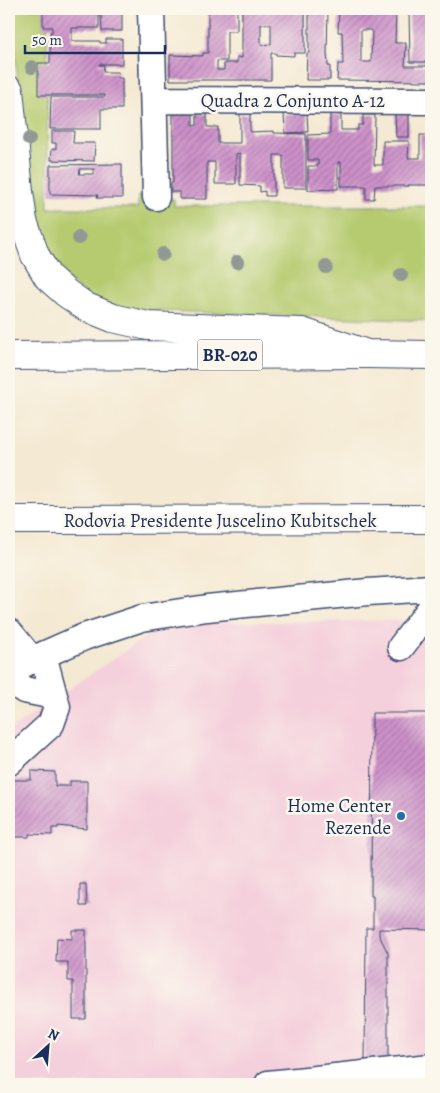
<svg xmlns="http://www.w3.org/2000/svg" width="440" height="1093" font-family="Alegreya,serif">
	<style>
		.built { fill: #f4cfdc }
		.green { fill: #b6cb6f; stroke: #687d66 }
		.building { fill: url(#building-hatch); fill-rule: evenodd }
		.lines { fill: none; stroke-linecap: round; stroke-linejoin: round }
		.minor-casing { stroke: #3c4b6f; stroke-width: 29 }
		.major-casing { stroke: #3c4b6f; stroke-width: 30 }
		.highway-casing { stroke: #3c4b6f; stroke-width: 30 }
		.minor { stroke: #fff; stroke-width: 26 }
		.major { stroke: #fff; stroke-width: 28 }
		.highway { stroke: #fff; stroke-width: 28 }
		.tree { fill: #929894 }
		.poi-dot { fill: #1f6fb2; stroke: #fbf7ec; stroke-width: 2 }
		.labels { text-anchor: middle; stroke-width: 5; stroke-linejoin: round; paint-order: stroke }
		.shield { fill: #fbf7ec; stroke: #5e6b89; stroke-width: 1 }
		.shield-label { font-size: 18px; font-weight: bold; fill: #1b2f5e }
		.street-label { font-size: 19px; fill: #1b2f5e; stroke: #fbf7ec }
		.poi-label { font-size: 19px; fill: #1b2f5e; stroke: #fbf7ec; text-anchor: end }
	</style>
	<defs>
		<pattern id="building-hatch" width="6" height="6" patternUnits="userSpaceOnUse" patternTransform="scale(1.25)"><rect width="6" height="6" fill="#cd91c9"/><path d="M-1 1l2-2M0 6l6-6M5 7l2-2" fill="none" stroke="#a677a6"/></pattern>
	</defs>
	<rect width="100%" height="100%" fill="#fbf7ec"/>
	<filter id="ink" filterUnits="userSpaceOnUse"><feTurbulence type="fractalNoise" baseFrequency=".02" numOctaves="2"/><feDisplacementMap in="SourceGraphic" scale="10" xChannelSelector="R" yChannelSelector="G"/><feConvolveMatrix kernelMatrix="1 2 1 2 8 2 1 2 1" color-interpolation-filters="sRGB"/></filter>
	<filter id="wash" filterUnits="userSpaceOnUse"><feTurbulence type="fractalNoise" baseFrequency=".0096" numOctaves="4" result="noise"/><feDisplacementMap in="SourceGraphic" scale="20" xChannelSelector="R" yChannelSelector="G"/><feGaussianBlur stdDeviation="1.12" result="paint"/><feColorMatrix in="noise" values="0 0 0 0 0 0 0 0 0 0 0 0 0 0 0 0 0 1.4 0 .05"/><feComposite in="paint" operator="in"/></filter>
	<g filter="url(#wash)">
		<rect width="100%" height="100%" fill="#f4e9d2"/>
		<path class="built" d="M431,620V1084H9V730L166,623Z"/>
		<path class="green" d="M11,9H47L48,208H138V196L174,199V206H431V321L133,310L105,307L57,273L29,207Z"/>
		<g id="blocks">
			<path class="building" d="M43,9H122V31H102L101,15H99V28H72V41H100V43H106V39H122V64H99V65H104L103,72H118L117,78H122V109H101V129H50L51,97H105V95H38V63H50V32H52V27H43Z
				M271,9H295V12H305V53H294V56L276,55V53H271V80H170V55L203,56V53H208V10H237V31H227V61H217V70H224V63H237V57L242,58V10H271ZM261,24H271V44L261,45Z
				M372,9H395V11H396L395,43H406L405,66H427V62H410L409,11H421V9H431V34H429V46H431V81L337,80L338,64H343L342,32H338L339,10H372ZM361,30H372L371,62H361Z
				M309,11H328L327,53L328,66H330V80H306L307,53H309Z
				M173,112H183L184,114H193V126L197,125V114H207V127H218V143H240V114H250V132L274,131V133L306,134V188H283V155H274V196H265V191L260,192V186L240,185V153L236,154V184H215V162H207V199H180V192H171V183H173Z
				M284,114H307L308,132L285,133Z
				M330,114L341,115V130H358V125H363V115H375L374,165H383V141H409L408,158H420V135H431V185H408L409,186H375L374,199H366V186H341V162H338V189L308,190V166H318V160H308V135L330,134Z
				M395,114H409V137H396Z
				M52,131H74L73,143H95L94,161L51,160L52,149H56V143H52Z
				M122,164V198H97L98,195L50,194V165ZM80,169H94V174H79Z
				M372,713H431V930L379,929V935L388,953V1064L365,1063L366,928H373V896H371Z
				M31,771L55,772V786H70V781H87V829L58,826V828H52V835L29,834V837H9V780H31Z
				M80,884H86L87,906H80Z
				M72,930H86V1019H73V981H68V962H56L57,938L72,939Z"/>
		</g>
	</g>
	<g filter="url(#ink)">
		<use href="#blocks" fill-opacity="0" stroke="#3c4b6f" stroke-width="1"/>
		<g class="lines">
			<defs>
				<path id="minor" d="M151,9L156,197
					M154,100L431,101
					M401,647L431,608
					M9,675L15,668L43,655L84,637L142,618L207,608L368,592L431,588
					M9,679L24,690L54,696
					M9,762L51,724L57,707L43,655
					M268,1084L431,1067"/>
				<path id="major" d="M9,633L31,660"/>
				<path id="highway" d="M9,90L19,191L23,221L35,255L48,277L66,293L86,307L113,318L148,326L302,332L367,354
					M9,356L367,354L431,355
					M9,520H32L431,519"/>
			</defs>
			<use href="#minor" class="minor-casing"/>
			<use href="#major" class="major-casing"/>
			<use href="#highway" class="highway-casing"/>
			<use href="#minor" class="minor"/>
			<use href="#major" class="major"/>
			<use href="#highway" class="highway"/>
		</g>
		<g class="tree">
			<circle cx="32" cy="67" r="7"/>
			<circle cx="29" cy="139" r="7"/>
			<circle cx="79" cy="238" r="7"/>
			<circle cx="163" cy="254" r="7"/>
			<circle cx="237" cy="262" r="7"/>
			<circle cx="326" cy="267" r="7"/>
			<circle cx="401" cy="275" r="7"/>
		</g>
	</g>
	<circle class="poi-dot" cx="401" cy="816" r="5"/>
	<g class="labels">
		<rect class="shield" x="197.5" y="339.5" width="65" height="31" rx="4"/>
		<g class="shield-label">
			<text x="230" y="361">BR-020</text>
		</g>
		<g class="street-label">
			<text x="293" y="107">Quadra 2 Conjunto A-12</text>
			<text x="220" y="527">Rodovia Presidente Juscelino Kubitschek</text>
		</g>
		<g class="poi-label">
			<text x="391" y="812">Home Center<tspan x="391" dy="22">Rezende</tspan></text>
		</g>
	</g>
	<rect width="440" height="1093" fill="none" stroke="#fbf7ec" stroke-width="30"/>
	<g transform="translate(48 1046) rotate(26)" stroke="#fbf7ec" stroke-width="4" paint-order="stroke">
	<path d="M0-4L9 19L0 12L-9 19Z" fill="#1b2f5e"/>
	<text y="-8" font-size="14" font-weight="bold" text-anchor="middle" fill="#1b2f5e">N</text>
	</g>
	<path d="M25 45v8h140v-8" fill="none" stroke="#1b2f5e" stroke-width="2.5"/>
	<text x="32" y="45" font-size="15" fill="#1b2f5e" stroke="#fbf7ec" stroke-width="4" paint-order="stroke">50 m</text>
</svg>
